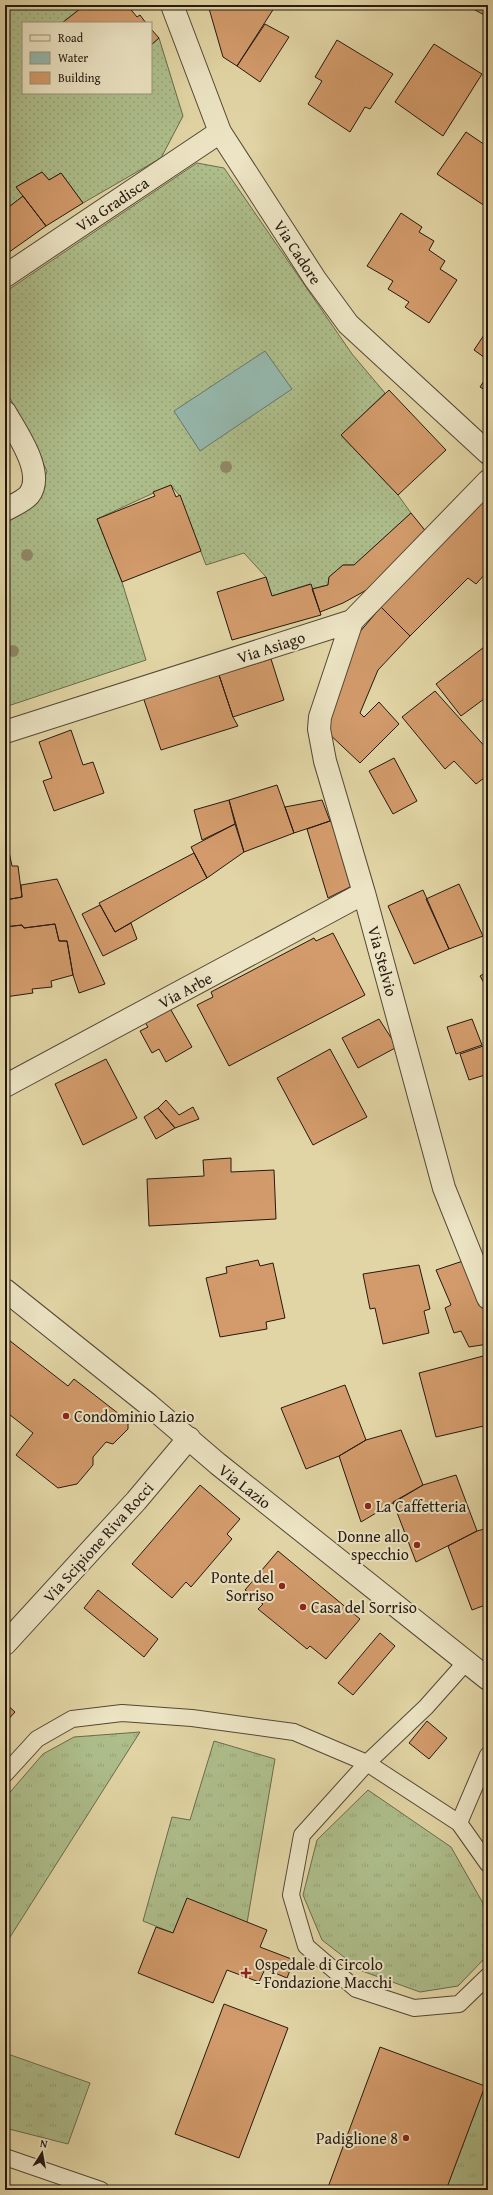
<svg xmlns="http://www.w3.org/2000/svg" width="493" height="2195" font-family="'Gentium Book Plus',serif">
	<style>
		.grass { fill: url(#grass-tufts); stroke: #696c4e }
		.garden { fill: url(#garden-dots); stroke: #696c4e }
		.water { fill: #95b8ad; stroke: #68786f }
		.building { fill: #d39b6b; stroke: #251911 }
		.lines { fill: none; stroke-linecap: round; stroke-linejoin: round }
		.lane-casing { stroke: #544836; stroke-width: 18 }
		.street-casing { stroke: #544836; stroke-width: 24 }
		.lane { stroke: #ece4c4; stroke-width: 16 }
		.street { stroke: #ece4c4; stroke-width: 22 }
		.tree { fill: #918968 }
		.poi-dot { fill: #8f2418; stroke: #ece4c4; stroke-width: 1.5 }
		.labels { text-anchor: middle; stroke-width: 4; stroke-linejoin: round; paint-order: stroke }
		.street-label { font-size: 16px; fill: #251911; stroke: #ece4c4 }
		.poi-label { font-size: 16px; fill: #251911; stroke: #ece4c4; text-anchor: start }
	</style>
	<defs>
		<pattern id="grass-tufts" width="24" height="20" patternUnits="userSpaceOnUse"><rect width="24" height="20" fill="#adbe8b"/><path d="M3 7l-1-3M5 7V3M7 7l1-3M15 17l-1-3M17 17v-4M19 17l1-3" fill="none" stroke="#95a377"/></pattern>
		<pattern id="garden-dots" width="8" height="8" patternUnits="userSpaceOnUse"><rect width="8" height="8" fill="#adbe8b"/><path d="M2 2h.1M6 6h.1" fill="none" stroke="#95a377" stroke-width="1.8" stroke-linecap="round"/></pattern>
	</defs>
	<rect width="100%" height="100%" fill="#e2d5a5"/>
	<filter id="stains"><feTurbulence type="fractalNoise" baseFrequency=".005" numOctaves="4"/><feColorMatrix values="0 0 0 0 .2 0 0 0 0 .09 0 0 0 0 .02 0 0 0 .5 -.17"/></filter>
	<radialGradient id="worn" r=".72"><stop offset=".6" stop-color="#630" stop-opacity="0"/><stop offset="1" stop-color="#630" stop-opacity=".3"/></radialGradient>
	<path class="grass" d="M140,1732L5,1945V1798L43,1754L74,1737Z
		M214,1741L275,1759L247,1923L187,1899L173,1933L143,1921L172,1817L190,1820Z
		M368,1790L451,1847L488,1912V1950L484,1959L458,1986L420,1992L362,1971L322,1940L303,1895L317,1840Z
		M5,2053L90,2083L68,2144L5,2128Z
		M488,2071V2190H446L485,2086Z"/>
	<path class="garden" d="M5,5H85L62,23H23V93H151V45L159,38L183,116L161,158L83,203L61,173L49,180L42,172L16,187L23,196L5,210Z
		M197,163L224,168L352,354L385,393L341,435L398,495L411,513L354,565H343L329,577L328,585L312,589L310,584L272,596L266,577L244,553L206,565L179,495L171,485L97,519L122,582L146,660L5,707V518L38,499L47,471L5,388V292Z"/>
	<path class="water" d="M265,351L292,389L200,451L174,411Z"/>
	<path class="building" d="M85,5H127L137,17L140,15L146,23H62Z
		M208,5H276L237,66L223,57Z
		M466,5H488V17Z
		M265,24L289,37L260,82L237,66Z
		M151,29L159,38L151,45Z
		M337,40L393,74L370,109L365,107L350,132L308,104L322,81L315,77Z
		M434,44L482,74L443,136L395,102Z
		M466,132L488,147V208L437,174Z
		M42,172L49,180L61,173L83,203L46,226L16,187Z
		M23,196L46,226L5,255V210Z
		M401,213L422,227L419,232L434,241L429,250L445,261L440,269L457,280L429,323L405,307L409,302L388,289L393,281L367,266Z
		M488,329V360L474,350Z
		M488,375V395L485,394L487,391L480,387Z
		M389,390L446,450L398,495L341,435Z
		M171,485L176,497L180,495L201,551L122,582L97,519L155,496L153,492Z
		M488,495V571L476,584L468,578L410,636L381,607Z
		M411,513L428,534L372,587L343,603L320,612L312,589L328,585L329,577L343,565H354Z
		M266,577L272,596L311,584L321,615L232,640L217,592Z
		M381,607L410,636L378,670L360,713L364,717L379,702L399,724L360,763L326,731L347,647Z
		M488,644V696L461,716L436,684Z
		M271,659L284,700L233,717L219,675Z
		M219,675L233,717L238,726L161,750L143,697Z
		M435,691L488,750V775L476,784L454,761L445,769L402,717Z
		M71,730L83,765L93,762L104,793L54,811L43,781L52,778L39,742Z
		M394,758L417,801L393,814L369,771Z
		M277,785L294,833L244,852L229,800Z
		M229,800L235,824L202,840L194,810Z
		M322,800L330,821L294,833L285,807Z
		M330,821L337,822L354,885L328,898L307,829Z
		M235,824L244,852L207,878L191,847Z
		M5,847H8L12,866H18L22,897L5,900Z
		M194,853L207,878L115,932L99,903Z
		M57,879L105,984L79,993L73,975L67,941H59L55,924L24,928L22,925L5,927V900L22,897L21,885Z
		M459,884L483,936L449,949L426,899Z
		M423,890L449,949L414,964L388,906Z
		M100,905L115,932L131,923L137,939L103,956L82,914Z
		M55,924L59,941H67L73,975L51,981L52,987L32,989L33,993L5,997V925V927L22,925L24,928Z
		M333,933L365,995L229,1066L197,1005L213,997L211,992L314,938L316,941Z
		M488,971V990L480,976Z
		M167,1003L192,1047L166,1062L159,1049L152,1053L140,1031L148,1027L142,1018Z
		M379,1019L397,1047L358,1068L342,1038Z
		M472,1019L482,1045L456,1054L447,1027Z
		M486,1045L488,1074L469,1080L460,1054Z
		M330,1049L367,1117L313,1145L277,1078Z
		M106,1059L137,1118L83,1145L55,1084Z
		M166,1100L179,1115L193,1107L199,1119L175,1128L158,1108Z
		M158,1108L175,1128L156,1139L144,1117Z
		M231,1158V1172L274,1170L276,1219L149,1226L147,1179L204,1176L203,1160Z
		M258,1260L260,1266L273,1263L285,1318L266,1322L267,1329L220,1337L206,1278L227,1273L226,1267Z
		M466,1260L488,1317V1344L469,1347L461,1331L454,1333L445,1308L451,1305L436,1270Z
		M419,1265L430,1309L424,1311L429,1333L383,1344L375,1308L370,1309L363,1274Z
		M5,1337L68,1386L74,1379L128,1421V1429L113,1444L106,1442L93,1457V1465L77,1484L58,1488L16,1455L33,1433L5,1411Z
		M487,1355L488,1425L436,1437L419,1373Z
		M345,1385L366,1440L339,1456L306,1469L281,1408Z
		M401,1430L423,1485L361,1522L339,1456L366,1440Z
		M456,1475L477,1531L416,1562L393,1502L423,1485Z
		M200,1485L240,1519L227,1534L232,1539L191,1587L186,1582L172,1598L132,1564Z
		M488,1528V1604L472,1610L448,1546L477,1531Z
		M278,1551L360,1619L326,1659L310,1646L307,1649L258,1609L263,1604L245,1590Z
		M98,1590L158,1639L144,1657L84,1608Z
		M380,1633L395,1646L353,1695L338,1683Z
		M5,1703L15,1712L5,1723Z
		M427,1721L447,1738L429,1759L409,1743Z
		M187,1898L267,1930L260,1947L294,1960L287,1978L265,1969L259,1982L227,1970L213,2003L138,1973L156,1927L173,1933Z
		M224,2004L288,2028L239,2158L175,2134Z
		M380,2047L485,2086L446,2190H327Z"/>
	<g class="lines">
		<defs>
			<path id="lane" d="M466,1662L426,1707L367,1763L302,1835L291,1895L306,1946L356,1989L414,2008L459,2004L488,1976
				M5,1774L37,1739L72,1719L122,1713L192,1718L294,1732L367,1763L459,1823L488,1864
				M459,1823L488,1755
				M5,2157L101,2190"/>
			<path id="street" d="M172,5L220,132L315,279L348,324L488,453
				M5,276L220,132
				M5,412C16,432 46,473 29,495C24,501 12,506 5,510
				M352,621L320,717L319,729L325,761L364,893L444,1188L488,1298
				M5,732L352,621L488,481
				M5,1086L364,893
				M5,1290L149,1405L218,1464L488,1679
				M5,1644L136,1501L189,1438"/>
		</defs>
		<use href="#lane" class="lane-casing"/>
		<use href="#street" class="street-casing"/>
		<use href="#lane" class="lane"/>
		<use href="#street" class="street"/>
	</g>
	<g class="tree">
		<circle cx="226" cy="467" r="6"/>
		<circle cx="27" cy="555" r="6"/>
		<circle cx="13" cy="651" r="6"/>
	</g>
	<g class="poi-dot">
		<circle cx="66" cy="1416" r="4"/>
		<circle cx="368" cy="1506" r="4"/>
		<circle cx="417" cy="1545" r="4"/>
		<circle cx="282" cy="1586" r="4"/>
		<circle cx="303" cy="1607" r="4"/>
		<path d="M244 1967h4v4h4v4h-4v4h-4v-4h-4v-4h4z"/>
		<circle cx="406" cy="2138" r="4"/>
	</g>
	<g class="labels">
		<g class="street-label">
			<text transform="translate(112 204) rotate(-34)" y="6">Via Gradisca</text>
			<text transform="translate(298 252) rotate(57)" y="6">Via Cadore</text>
			<text transform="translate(271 647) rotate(-18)" y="6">Via Asiago</text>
			<text transform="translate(383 961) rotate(75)" y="6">Via Stelvio</text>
			<text transform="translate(185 990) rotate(-28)" y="6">Via Arbe</text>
			<text transform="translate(245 1486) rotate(38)" y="6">Via Lazio</text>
			<text transform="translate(98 1542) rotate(-48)" y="6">Via Scipione Riva Rocci</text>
		</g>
		<g class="poi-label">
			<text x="74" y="1422">Condominio Lazio</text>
			<text x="376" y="1512">La Caffetteria</text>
			<text x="409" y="1542" text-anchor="end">Donne allo<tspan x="409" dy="18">specchio</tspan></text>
			<text x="274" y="1583" text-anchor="end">Ponte del<tspan x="274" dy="18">Sorriso</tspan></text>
			<text x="311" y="1613">Casa del Sorriso</text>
			<text x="255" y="1970">Ospedale di Circolo<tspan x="255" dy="18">- Fondazione Macchi</tspan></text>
			<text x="398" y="2144" text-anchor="end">Padiglione 8</text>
		</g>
	</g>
	<rect width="493" height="2195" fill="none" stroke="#e2d5a5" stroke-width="20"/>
	<rect x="6" y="6" width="481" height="2183" fill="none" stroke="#251911" stroke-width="2"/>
	<rect x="10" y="10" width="473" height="2175" fill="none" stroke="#251911"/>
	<rect x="22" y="22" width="130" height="72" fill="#ece4c4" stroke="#9c937c"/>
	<rect x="30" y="35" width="20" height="6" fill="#ece4c4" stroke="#9c937c"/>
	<text x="58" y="42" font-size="12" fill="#251911">Road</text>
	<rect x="30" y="52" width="20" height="12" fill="#95b8ad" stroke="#9c937c"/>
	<text x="58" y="62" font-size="12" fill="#251911">Water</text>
	<rect x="30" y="72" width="20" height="12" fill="#d39b6b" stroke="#9c937c"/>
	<text x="58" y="82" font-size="12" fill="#251911">Building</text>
	<g transform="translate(42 2153) rotate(11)" stroke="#ece4c4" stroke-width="3" paint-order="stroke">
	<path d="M0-3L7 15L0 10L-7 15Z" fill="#251911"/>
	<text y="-6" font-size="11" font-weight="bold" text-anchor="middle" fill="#251911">N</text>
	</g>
	<rect width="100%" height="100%" filter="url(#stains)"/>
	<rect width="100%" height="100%" fill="url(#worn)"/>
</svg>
